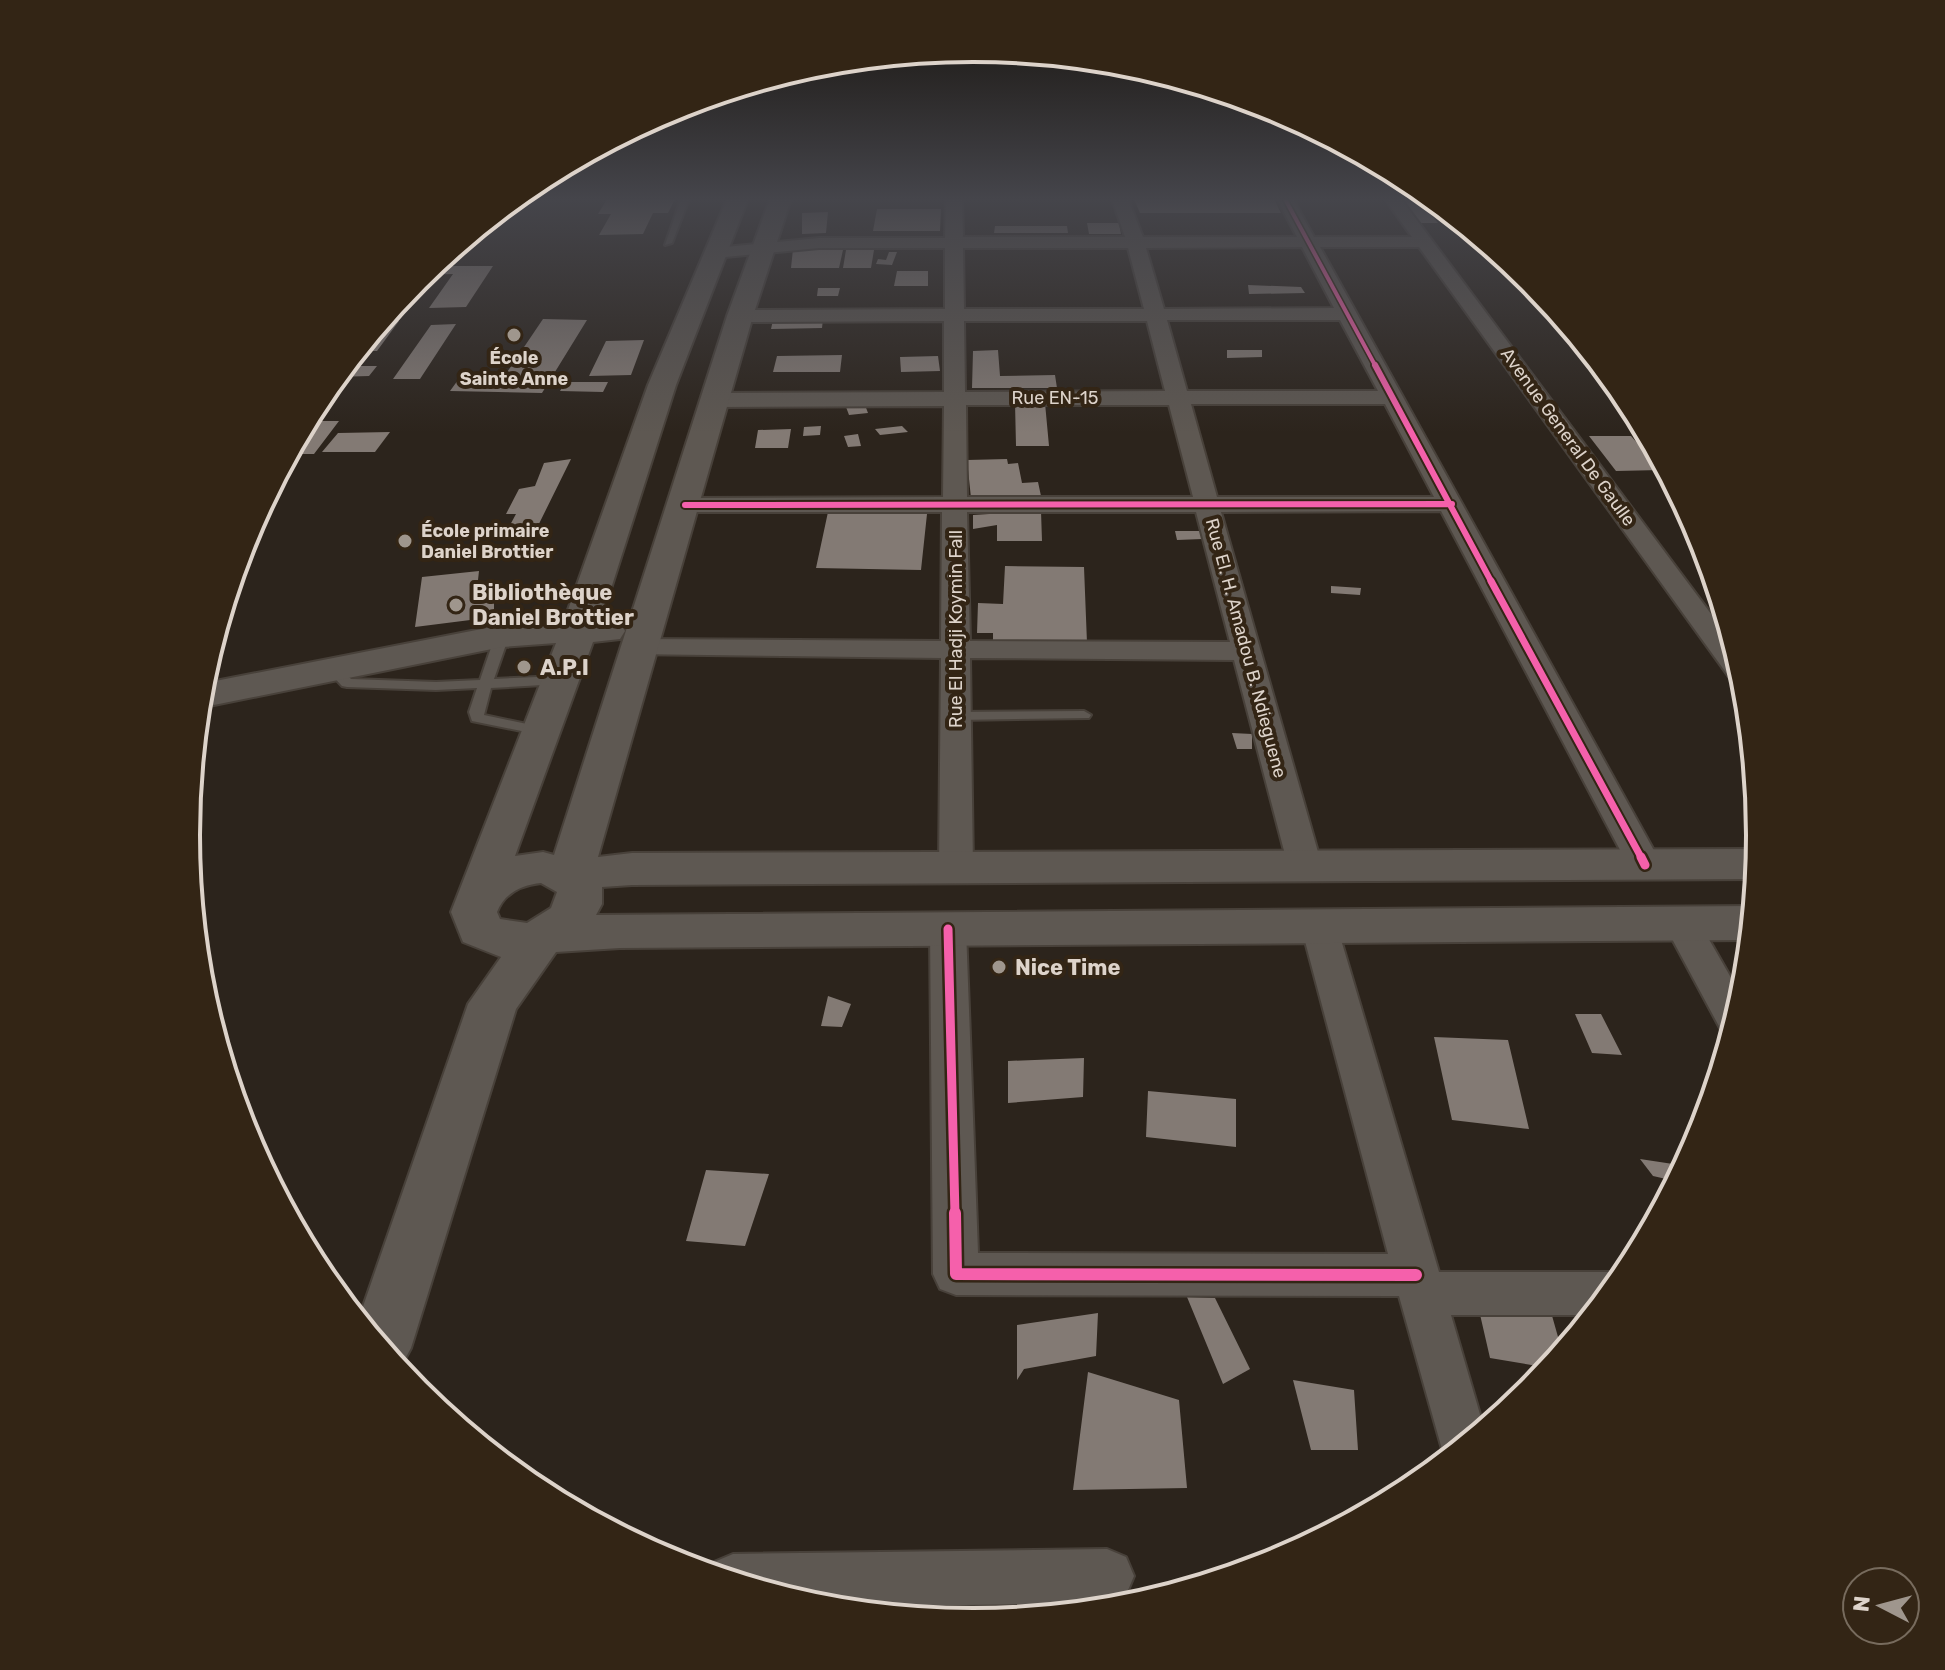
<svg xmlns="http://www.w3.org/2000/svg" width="1945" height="1670" font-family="Rubik,sans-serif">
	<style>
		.building { fill: #837a74 }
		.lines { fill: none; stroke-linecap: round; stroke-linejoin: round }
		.lane-casing { stroke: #48413a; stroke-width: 4 }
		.street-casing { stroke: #48413a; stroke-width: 4 }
		.secondary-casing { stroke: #48413a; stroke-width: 4 }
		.lane { fill: #5e5852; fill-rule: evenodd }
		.street { fill: #5e5852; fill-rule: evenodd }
		.secondary { fill: #5e5852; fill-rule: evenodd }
		.cycleway-far4-casing { stroke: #332515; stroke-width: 7 }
		.cycleway-far3-casing { stroke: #332515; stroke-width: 10 }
		.cycleway-far2-casing { stroke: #332515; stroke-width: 11 }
		.cycleway-far1-casing { stroke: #332515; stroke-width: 14 }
		.cycleway-casing { stroke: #332515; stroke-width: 17 }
		.cycleway-far4 { stroke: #f560ab; stroke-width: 4 }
		.cycleway-far3 { stroke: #f560ab; stroke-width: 6 }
		.cycleway-far2 { stroke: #f560ab; stroke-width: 7 }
		.cycleway-far1 { stroke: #f560ab; stroke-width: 9 }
		.cycleway { stroke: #f560ab; stroke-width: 12 }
		.poi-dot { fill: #9f968d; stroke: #332515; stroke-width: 3 }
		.labels { text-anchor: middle; stroke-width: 8; stroke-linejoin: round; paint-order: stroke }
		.far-poi-label { font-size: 18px; font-weight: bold; fill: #ddd3ca; stroke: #332515 }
		.far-street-label { font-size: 18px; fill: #ddd3ca; stroke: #332515 }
		.poi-label { font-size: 22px; font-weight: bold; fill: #ddd3ca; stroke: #332515; text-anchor: start }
		.rim { fill: none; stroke: #ddd3ca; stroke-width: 4 }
	</style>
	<rect width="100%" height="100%" fill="#2c241c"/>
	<path class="building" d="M607,199H675L668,213H653L643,234L599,235L611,214H598Z
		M1134,199H1274L1281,213H1140Z
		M1402,200H1419L1438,223H1420Z
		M877,209H941L940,231H873Z
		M828,212L826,233L802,234V213Z
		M1087,223H1119L1121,234H1089Z
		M995,226H1067L1068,233H994Z
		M793,249L843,250L839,268H791Z
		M846,250H874L871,268H843Z
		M889,252H897L892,265L876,264L878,259L886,260Z
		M431,266H493L466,307L429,308L453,274L420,275Z
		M897,271H928V286H894Z
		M1248,285L1301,287L1305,293L1249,294Z
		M818,288H840L838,296H817Z
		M543,319L587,320L542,393L450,391L458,380L501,381Z
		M823,319L822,328L771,329L773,320Z
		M381,321H399L377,351H357Z
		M456,324L420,379H393L431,325Z
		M644,340L631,375L589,376L606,341Z
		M998,350L1000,376L1055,375L1057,388H972L973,351Z
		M1227,350H1262V357L1227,358Z
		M842,355L840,372H773L777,356Z
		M938,356L940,371L901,372L900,357Z
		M344,366H377L369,376L335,377Z
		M565,382H608L603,392L560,391Z
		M1015,403H1045L1049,446H1016Z
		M865,405L868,413L849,415L846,407Z
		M306,421H339L314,454H288Z
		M821,426L820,435L803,436L804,427Z
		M902,426L908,432L880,435L875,429Z
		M791,429L788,448H755L758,430Z
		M390,432L375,452H322L338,433Z
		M858,434L861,446L848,447L844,436Z
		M1589,436H1631L1661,470L1616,471Z
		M571,459L531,540H502L516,514H506L519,489L535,486L544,463Z
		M1007,459L1008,464L1018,463L1022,483L1038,482L1041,496L971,498L967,460Z
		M1041,511L1042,541H997V525L973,529V515Z
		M828,512L927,514L921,570L816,568Z
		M1175,531H1205L1202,539L1177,540Z
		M1005,566L1084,567L1087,643L993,641V633H977L978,603L1003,604Z
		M479,571L478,580L494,593V617L415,627L422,577Z
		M1331,586L1361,588L1360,595L1331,593Z
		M1232,733L1252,734V749H1237Z
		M828,996L851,1004L842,1027L821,1026Z
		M1575,1014H1601L1622,1055L1592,1053Z
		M1434,1037L1508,1040L1529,1129L1452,1120Z
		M1084,1058L1083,1097L1008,1103V1061Z
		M1148,1091L1236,1099V1147L1146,1137Z
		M1640,1159L1673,1164L1675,1181L1653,1176Z
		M706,1170L769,1174L745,1246L686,1241Z
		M1187,1297L1215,1298L1250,1369L1223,1384Z
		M1476,1297L1547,1298L1562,1351L1549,1368L1490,1358Z
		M1098,1313L1096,1356L1024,1369L1017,1380V1325Z
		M1088,1372L1179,1400L1187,1488L1073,1490Z
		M1293,1380L1354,1390L1358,1450H1311Z
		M1052,1595L1053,1614L972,1622L858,1611V1604Z"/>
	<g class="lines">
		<defs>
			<path id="lane" d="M681,199H689L672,243L665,245Z
				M502,632L509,636L494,679L560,676L567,680L560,684L491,688L484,715L546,728L548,731L546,734L541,735L472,721L469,712L477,688L436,690L347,687L342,686L325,668L332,664L337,665L351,679L436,682L480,680L495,636Z
				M1084,711L1091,715L1089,718L956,720L949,716L956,712Z"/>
			<path id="street" d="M946,199H962L963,237H1125L1112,199H1128L1143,237H1297L1277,199H1293L1314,237H1412L1385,199H1401L1732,642L1745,683L1732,681L1419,247H1320L1662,865L1657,873L1645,877L1633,873L1628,865L1441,511L1221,512L1322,866L1317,874L1305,878L1293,874L1288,866L1234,660L970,658L973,868L968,876L956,880L944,876L939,868L941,658L629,654L625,648L629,642L639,639L941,641L942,512H685L673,505L685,498L943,497L944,406L716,407L705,400L716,393L944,392V321L740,322L730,316L740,310L945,309V248H819L715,258L706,253L715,248L819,238H945ZM1302,247L1334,308L1164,309L1146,248ZM963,248H1128L1144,309H964ZM1167,320H1340L1378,391H1187ZM964,321H1147L1165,391L965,392ZM1191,404H1385L1434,497H1217ZM966,405H1169L1193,497H967ZM967,512H1196L1230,642L970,641Z
				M1682,911L1695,915L1742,997L1731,1033L1721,1030L1664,924L1669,915Z
				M1319,913L1332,917L1337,926L1439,1272H1610L1623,1277L1592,1315H1451L1484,1428L1445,1460L1399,1296L956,1295L940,1289L933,1274L930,929L935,920L948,916L961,920L966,929L978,1253L1388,1254L1301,926L1306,917Z
				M1107,1549L1126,1557L1134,1576L1126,1595L1107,1603L822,1607L709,1573L714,1562L733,1554Z"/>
			<path id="secondary" d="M727,199H748L676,385L601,620L620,623L625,631L620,639L593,642L515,856L543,852L554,855L727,316L770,199H791L753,316L598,857L632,853L1757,849L1755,879L632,885L602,887V904L596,915L1751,906L1749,940L620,948L556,952L516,1009L411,1348L399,1370L358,1321L468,1004L501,957L463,942L451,912L556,643L502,647L199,708L200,684L502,625L564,621L648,385ZM541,883L557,892L551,908L527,923L500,919L497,912C504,893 522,885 541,883Z"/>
		</defs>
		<use href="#lane" class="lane-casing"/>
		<use href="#street" class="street-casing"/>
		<use href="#secondary" class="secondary-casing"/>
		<use href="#lane" class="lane"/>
		<use href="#street" class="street"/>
		<use href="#secondary" class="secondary"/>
		<defs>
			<path id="cycleway-far4" d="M1285,199L1376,367"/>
			<path id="cycleway-far3" d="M1375,365L1492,583
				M685,505L1452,504"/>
			<path id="cycleway-far2" d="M1491,581L1642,859"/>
			<path id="cycleway-far1" d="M1641,857L1645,865
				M948,929L955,1215"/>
			<path id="cycleway" d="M955,1213L956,1274L1416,1275"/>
		</defs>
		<use href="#cycleway-far4" class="cycleway-far4-casing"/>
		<use href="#cycleway-far3" class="cycleway-far3-casing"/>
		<use href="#cycleway-far2" class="cycleway-far2-casing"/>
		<use href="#cycleway-far1" class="cycleway-far1-casing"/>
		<use href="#cycleway" class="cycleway-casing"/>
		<use href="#cycleway-far4" class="cycleway-far4"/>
		<use href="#cycleway-far3" class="cycleway-far3"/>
		<use href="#cycleway-far2" class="cycleway-far2"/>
		<use href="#cycleway-far1" class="cycleway-far1"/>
		<use href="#cycleway" class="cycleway"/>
	</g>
	<linearGradient id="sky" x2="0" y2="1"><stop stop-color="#18140f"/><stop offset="0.46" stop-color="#45454b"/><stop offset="1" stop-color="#45454b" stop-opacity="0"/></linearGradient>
	<rect width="1945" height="433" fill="url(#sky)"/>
	<g class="poi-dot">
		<circle cx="514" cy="335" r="8"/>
		<circle cx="405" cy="541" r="8"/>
		<circle cx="456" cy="605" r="8"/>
		<circle cx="524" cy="667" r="8"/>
		<circle cx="999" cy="967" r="8"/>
	</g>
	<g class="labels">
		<g class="far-poi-label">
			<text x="514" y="364">École<tspan x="514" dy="21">Sainte Anne</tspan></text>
			<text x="421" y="537" text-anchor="start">École primaire<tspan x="421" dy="21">Daniel Brottier</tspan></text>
		</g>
		<g class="far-street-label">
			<text x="1055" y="404">Rue EN-15</text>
			<text transform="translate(1568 437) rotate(54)" y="6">Avenue General De Gaulle</text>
			<text transform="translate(956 629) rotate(-90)" y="6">Rue El Hadji Koymin Fall</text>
			<text transform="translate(1246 648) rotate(75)" y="6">Rue El. H. Amadou B. Ndieguene</text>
		</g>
		<g class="poi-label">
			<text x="472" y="600">Bibliothèque<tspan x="472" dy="25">Daniel Brottier</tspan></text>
			<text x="540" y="675">A.P.I</text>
			<text x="1015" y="975">Nice Time</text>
		</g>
	</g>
	<path d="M0 0H1945V1670H0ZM200 835a773 773 0 1 1 1546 0a773 773 0 1 1-1546 0Z" fill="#332515" fill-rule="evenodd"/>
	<path class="rim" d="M200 835a773 773 0 1 1 1546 0a773 773 0 1 1-1546 0Z"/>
	<g transform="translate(1881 1606) rotate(276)"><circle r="38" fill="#332515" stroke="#776b5d" stroke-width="2"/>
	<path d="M0-6L14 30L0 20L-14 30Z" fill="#9f968d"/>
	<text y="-12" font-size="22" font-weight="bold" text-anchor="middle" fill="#ddd3ca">N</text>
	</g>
</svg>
